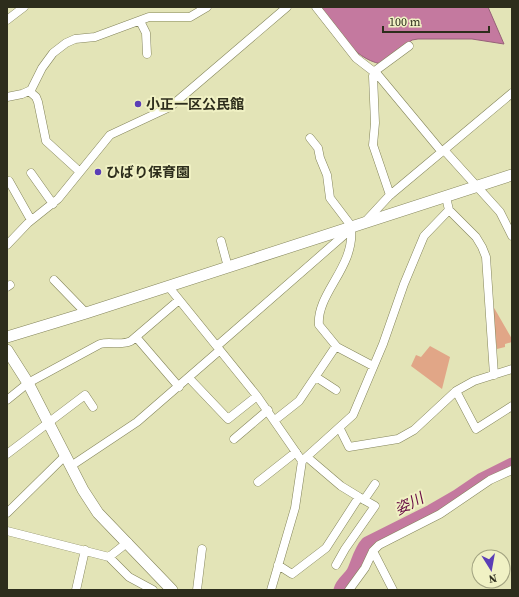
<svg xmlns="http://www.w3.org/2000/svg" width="519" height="597" font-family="'Source Serif 4','Noto Sans JP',serif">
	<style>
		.green { fill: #e1a687 }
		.water { fill: #c4799f; stroke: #976278 }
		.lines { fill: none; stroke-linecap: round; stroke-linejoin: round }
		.river { stroke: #c4799f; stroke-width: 13 }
		.street-casing { stroke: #84855b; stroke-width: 9 }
		.secondary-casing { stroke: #84855b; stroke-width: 12 }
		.street { stroke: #fff; stroke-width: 8 }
		.secondary { stroke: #fff; stroke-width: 11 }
		.poi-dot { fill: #5b3eb6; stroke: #f0f1c4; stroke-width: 1.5 }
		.labels { text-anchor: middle; stroke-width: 4; stroke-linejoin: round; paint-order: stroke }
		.poi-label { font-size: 14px; font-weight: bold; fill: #2d2d1c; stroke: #f0f1c4; text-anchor: start }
		.water-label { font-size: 15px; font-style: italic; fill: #670b44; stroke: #f0f1c4 }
	</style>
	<rect width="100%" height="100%" fill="#e3e4b7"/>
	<path class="green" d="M493,306L512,339V342L505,344V347L497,349L496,342H494Z
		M430,346L450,357L442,389L411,366L416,355L421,357Z"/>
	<path class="water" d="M321,7H488L504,44L472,39H418L412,40L381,64C352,58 337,29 321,7Z"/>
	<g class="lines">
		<path class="river" d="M340,590C342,582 349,579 353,572C358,562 359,552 367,543L431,511L457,496L482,479L512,464"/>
		<defs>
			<path id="street" d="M316,7L356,58L378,75L442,152
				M7,20L24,7
				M140,21L146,33L147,54
				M29,91L36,97L38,102L46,141L80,172
				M7,97L22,94L31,90L42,68L53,53L66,43L75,39L95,37L149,17H190L207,7
				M444,150L500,212L512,236
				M31,173L53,204
				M9,181L31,220
				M390,195L373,145L375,123L373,76L375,71L409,46
				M446,197L449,210L476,237L482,247L486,257L494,375
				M364,223L389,196L512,93
				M351,229C355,267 316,294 319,325L337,347L373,366
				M221,241L228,267
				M7,245L28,223L58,199L110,135L170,107L287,7
				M54,280L86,313
				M168,286L257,396L302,461
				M7,287L10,285
				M136,337L179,387
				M217,346L351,229L352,227L330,198L327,175L320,158L318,148L310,138
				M316,377L336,390
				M189,378L228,419L257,396
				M456,391L476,429L512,406
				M7,400L28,383L100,344C110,341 121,346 131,341L179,300
				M275,420L299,401L336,346
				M340,429L349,447L398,439L414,430L456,391L474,381L512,369
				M234,439L268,410
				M7,454L85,395L93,407
				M71,466L137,422L220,350
				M258,482L296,452
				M364,500L375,484
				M7,513L66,455
				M7,531L109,557L129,577L153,590
				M373,551L393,590
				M109,557L128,542
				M278,565L292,574L326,548L359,497L341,486L307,457
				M336,565L345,549L375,506L359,497
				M76,590L85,550
				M197,590L202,549
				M271,590L295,508L302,461L353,415L383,344L404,284L424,236L449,210
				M349,590L365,568L373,551L379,545L440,514L490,480L512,470"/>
			<path id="secondary" d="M7,337L86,313L512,175
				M7,350L28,383L83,490L98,513L172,590"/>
		</defs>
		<use href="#street" class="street-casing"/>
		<use href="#secondary" class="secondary-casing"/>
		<use href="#street" class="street"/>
		<use href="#secondary" class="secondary"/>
	</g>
	<g class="poi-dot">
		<circle cx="138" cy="104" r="4"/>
		<circle cx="98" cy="172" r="4"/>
	</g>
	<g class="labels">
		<g class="poi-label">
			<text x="146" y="109">小正一区公民館</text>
			<text x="106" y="177">ひばり保育園</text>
		</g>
		<g class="water-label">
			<text transform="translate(409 504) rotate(-27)" y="5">姿川</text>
		</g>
	</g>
	<rect width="519" height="597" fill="none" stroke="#2d2d1c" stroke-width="16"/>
	<g transform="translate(491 569) rotate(169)"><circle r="19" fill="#f0f1c4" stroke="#a2a381"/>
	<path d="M0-3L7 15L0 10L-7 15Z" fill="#5b3eb6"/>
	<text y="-6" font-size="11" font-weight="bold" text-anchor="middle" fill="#2d2d1c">N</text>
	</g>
	<path d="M383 26v6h106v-6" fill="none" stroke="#2d2d1c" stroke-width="2"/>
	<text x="389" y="26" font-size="12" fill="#2d2d1c" stroke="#f0f1c4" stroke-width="3" paint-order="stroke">100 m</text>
</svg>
